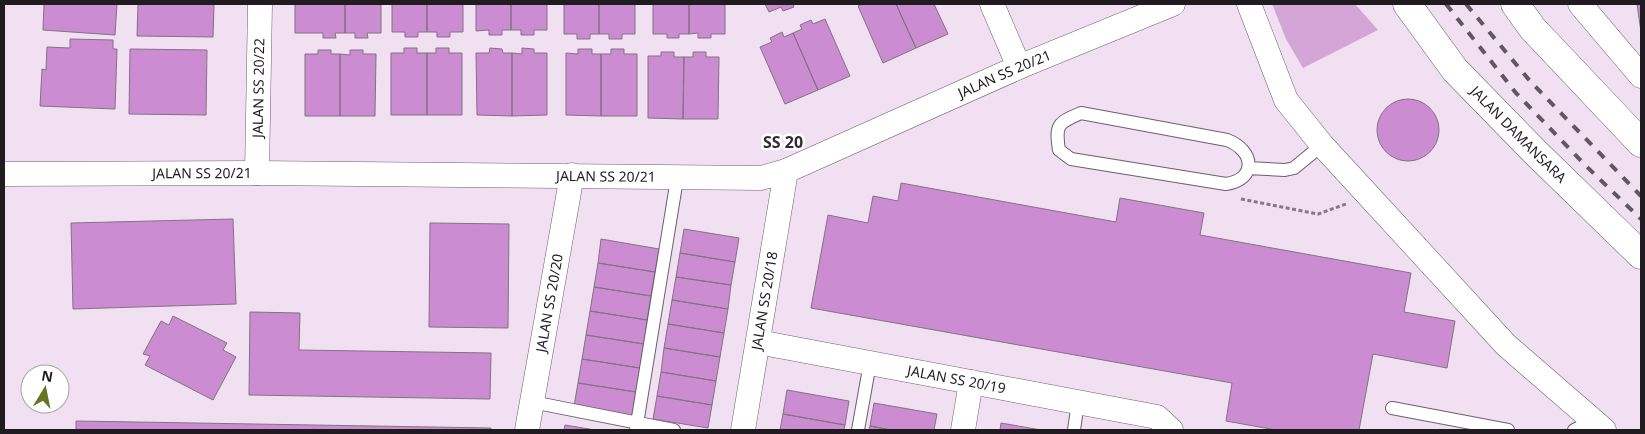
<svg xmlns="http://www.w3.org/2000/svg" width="1645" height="434" font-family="'Noto Sans',sans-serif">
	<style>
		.green { fill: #d3a6d7 }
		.building { fill: #cc8cd2; stroke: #817382 }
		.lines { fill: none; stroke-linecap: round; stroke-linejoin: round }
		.service-casing { stroke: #6d5f6e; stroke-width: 14 }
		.minor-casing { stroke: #6d5f6e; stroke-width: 25 }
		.primary-casing { stroke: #6d5f6e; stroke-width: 29 }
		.path { stroke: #857b86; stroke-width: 3; stroke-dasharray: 4 2.5; stroke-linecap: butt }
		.service { stroke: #fff; stroke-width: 12 }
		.minor { stroke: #fff; stroke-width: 24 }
		.primary { stroke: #fff; stroke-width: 28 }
		.rail { stroke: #605761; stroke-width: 4; stroke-dasharray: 9 9; stroke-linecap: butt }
		.labels { text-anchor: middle; stroke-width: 5; stroke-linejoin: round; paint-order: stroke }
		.street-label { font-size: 14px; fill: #201b21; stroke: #fff }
		.quarter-label { font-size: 16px; font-weight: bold; fill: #352936; stroke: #fff }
	</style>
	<rect width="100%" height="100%" fill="#f0e0f1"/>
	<path class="green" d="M1272,4H1355L1378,30L1303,68L1286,39Z"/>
	<path class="building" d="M44,4H117L115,35L43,30Z
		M138,4H214L213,37L137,36Z
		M295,4H345V33H335L336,38H323V33H295Z
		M345,4H381V33H367L368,38H355V33H345Z
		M392,4H427V32H418V37H405V32H392Z
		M427,4H463V32H450V37H437V32H427Z
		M476,4H511V30H502V35H489V30L476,31Z
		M511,4H547V30H534V35H521V30H511Z
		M564,4H599V34H590V39H577V34H564Z
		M599,4H635V34H622V39H609V34H599Z
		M653,4H689V34H679V38H667V34H653Z
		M689,4H725V34H711V38H698V33L689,34Z
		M765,4H793L794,7L783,11L781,7L769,12Z
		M863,4H896L916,48L883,63L858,6Z
		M896,4H934L948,34L916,48Z
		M1637,4H1641V32Z
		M825,19L850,76L818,90L793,33L802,29L800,25L811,20L813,24Z
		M782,32L784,37L793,33L818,90L785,104L760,47L772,42L770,38Z
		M70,39L113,40V49H117L115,109L40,106L42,69L46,70L47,47L70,48Z
		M404,48H417V53H427V115H391V53H404Z
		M436,48H449V53H462V115H427V53H436Z
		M490,48L502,49L503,53H512V116L477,115L476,53H489Z
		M522,48L534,49V53H547V115L512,116V53L522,54Z
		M130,49L207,50L206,115L129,114Z
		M578,49H592V54H601V116L566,115V53L578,54Z
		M611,49H624V54H637V116H601V54H611Z
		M318,50H331V54H340V116H305V54H318Z
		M350,50H363V54H376L375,116H340V54L350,55Z
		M661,52H674V57H684L683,119L648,118V56H661Z
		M693,52H706V57H719L718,119H683L684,57H693Z
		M1377 130a31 31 0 1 1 62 0a31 31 0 1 1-62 0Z
		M901,183L1116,222L1120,198L1204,213L1200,235L1411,273L1404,312L1455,321L1447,368L1373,354L1359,430H1276L1226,421L1232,383L811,308L828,215L868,223L873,196L898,201Z
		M233,219L236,304L73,309L71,223Z
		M430,223L509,224L508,328L429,327Z
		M684,229L739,238L735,262L680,253Z
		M601,239L659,249L655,272L598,263Z
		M680,253L735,262L731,285L676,277Z
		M598,263L655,272L651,296L594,287Z
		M676,277L731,285L728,309L672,300Z
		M594,287L651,296L647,320L590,311Z
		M672,300L728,309L724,333L668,324Z
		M590,311L647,320L644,344L586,335Z
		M250,312L300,313L299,350L491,353L490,399L249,395Z
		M173,316L227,343L223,350L236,357L213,400L145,365L150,356L143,354L161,321L169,325Z
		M668,324L724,333L720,357L664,348Z
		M586,335L644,344L640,368L582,359Z
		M664,348L720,357L716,381L661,372Z
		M582,359L640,368L636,392L578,383Z
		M661,372L716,381L712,405L657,396Z
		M578,383L636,392L632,416L574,406Z
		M787,390L849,401L845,425L783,414Z
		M657,396L712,405L708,428L653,419Z
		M874,403L937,414L934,430H891L870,426Z
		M783,414L845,425L844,430H780Z
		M76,421L491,428V430H76Z
		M1001,423L1041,430H1000Z
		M565,425L595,430H564Z
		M870,426L891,430H869Z"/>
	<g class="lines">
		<defs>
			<path id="service" d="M1081,113L1227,140C1254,150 1258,179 1226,184L1071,159L1059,150C1055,124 1058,123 1081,113Z
				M1248,168L1285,170L1294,168L1322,145
				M532,402L674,430
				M1392,408L1508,430
				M636,430L677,179
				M858,430L870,363
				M1074,430L1078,402
				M1574,430L1592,421"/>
			<g id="minor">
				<path d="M992,4L1019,67"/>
				<path d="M1249,4L1286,100L1322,145L1506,345L1604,430"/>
				<path d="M1580,4L1641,76"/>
				<path id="s1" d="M257,173L260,4"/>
				<path id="s2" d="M4,174L257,173L761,178L786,171L1019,67L1173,4"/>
				<path id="s3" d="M758,342L1157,417L1171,430"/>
				<path id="s4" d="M527,430L572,175"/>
				<path id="s5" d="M743,430L786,171"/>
				<path d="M963,430L971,382"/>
			</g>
			<g id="primary">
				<path id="s6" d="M1407,4L1455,70L1535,152L1641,255"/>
				<path d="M1515,4L1533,29L1641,143"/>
			</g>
		</defs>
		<use href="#service" class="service-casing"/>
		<use href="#minor" class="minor-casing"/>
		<use href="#primary" class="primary-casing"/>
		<path class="path" d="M1241,199L1318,214L1346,204"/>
		<use href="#service" class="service"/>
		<use href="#minor" class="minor"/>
		<use href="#primary" class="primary"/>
		<path class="rail" d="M1446,4L1516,93L1585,165L1641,219
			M1466,4L1530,81L1641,196"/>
	</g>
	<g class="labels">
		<g class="street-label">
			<text dy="5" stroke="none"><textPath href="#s2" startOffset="1022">JALAN SS 20/21</textPath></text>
			<text dy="5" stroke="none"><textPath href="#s1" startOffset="85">JALAN SS 20/22</textPath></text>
			<text dy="5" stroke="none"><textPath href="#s6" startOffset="172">JALAN DAMANSARA</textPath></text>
			<text dy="5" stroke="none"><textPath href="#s2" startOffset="198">JALAN SS 20/21</textPath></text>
			<text dy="5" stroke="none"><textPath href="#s2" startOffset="602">JALAN SS 20/21</textPath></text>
			<text dy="5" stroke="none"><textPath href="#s5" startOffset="131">JALAN SS 20/18</textPath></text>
			<text dy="5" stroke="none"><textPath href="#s4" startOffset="129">JALAN SS 20/20</textPath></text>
			<text dy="5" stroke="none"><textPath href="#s3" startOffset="202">JALAN SS 20/19</textPath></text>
		</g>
		<g class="quarter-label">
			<text x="783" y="148">SS 20</text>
		</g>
	</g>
	<rect width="1645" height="434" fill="none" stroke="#201b21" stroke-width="10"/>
	<g transform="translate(45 389) rotate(10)"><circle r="24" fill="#ffffff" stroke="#a6a4a6"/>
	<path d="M0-4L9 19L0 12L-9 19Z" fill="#6a7520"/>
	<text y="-8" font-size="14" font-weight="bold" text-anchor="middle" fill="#201b21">N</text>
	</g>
</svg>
